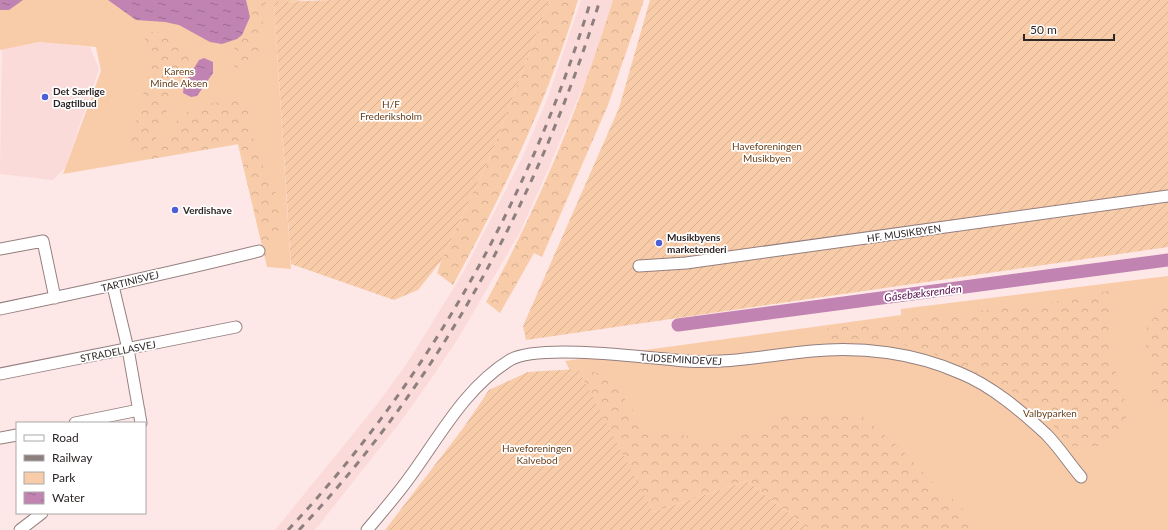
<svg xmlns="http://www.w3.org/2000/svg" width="1168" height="530" font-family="Lato,sans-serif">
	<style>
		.built { fill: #fbdada }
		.green { fill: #f8cca9 }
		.forest { fill: url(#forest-crowns) }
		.garden { fill: url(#garden-furrows) }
		.water { fill: url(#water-ripples) }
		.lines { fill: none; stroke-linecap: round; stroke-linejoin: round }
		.canal { stroke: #c183b2; stroke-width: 13 }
		.minor-casing { stroke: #947f7f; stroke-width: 13 }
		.minor { stroke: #fff; stroke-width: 11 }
		.rail { stroke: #8e7f7f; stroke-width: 3; stroke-dasharray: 7 7; stroke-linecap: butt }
		.poi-dot { fill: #4c5fd4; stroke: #fff; stroke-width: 1.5 }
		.labels { text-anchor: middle; stroke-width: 3.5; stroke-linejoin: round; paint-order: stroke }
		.park-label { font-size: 10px; fill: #673e18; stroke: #fff }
		.poi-label { font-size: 10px; font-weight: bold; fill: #2e2525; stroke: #fff; text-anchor: start }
		.street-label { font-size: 10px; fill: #2e2525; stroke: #fff }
		.water-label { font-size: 11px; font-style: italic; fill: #580d4d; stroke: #fff }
	</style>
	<defs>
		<pattern id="forest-crowns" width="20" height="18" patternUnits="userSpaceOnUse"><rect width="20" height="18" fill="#f8cca9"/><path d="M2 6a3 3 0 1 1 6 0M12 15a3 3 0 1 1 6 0" fill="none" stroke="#d5af91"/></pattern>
		<pattern id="garden-furrows" width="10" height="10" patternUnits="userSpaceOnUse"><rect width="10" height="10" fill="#f8cca9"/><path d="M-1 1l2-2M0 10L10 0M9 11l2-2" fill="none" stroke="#d5af91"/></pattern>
		<pattern id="water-ripples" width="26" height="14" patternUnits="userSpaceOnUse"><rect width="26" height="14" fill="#c183b2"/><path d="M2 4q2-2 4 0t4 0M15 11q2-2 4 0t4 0" fill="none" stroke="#9d6b91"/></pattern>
	</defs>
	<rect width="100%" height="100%" fill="#fee7e7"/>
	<path class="built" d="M581,0H613L597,53L547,172L520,232L459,337L429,382L398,425L319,525L314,530H275L375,407L406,365L463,273L522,158L547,100Z
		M44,42L90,47L99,69L65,168L53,180L0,174L2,49Z"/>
	<path class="green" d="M0,0H305L274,3L291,269L267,267L238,144L63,174L101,71L96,47L40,42L0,50Z
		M1168,276V530H820L751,476L645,508L565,361L901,315V309Z"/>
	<path class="forest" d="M250,0H266L257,64L241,69L235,67C225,52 242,40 249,28C254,19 252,9 250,0Z
		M549,0H578C548,100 503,193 453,285L437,273L441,261L493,150Z
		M613,0H644L608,105L542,257L534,253L500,313L486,302C538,207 581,104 613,0Z
		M152,32C168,33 184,39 193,53V58L172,84L162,131L149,148L142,151L133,149L131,141L153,57L152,49L144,38L145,33Z
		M225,101H239L245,105L252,122L254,147L281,204L280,228L265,257L238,144L151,159L180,116L196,106Z
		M1112,290L1110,353L1127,408L1125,434L1108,446H1068L1047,417L1009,389L969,369L917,347L881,342L831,340L825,329L1062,301Z
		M1168,307V413L1153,398L1144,331L1161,308Z
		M578,369L614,376L622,395L646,429L717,441L754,432L778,416L857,412L900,448L945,495L961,504L969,530H811L747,481L653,512Z"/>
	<path class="garden" d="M333,0H549L493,150L441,261L418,290L394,300L291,264L274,2Z
		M650,0H1168V247L526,340L523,326L619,108Z
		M578,369L653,512L747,481L811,530H385L464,427L489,390L528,372Z"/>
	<path class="water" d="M0,0H23L9,10H0Z
		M108,0H246L250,17L242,35L237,39L222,44L210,42L179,25L165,22L136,20Z
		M204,58L213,62V73L197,96L191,97L183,93L184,84L199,60Z"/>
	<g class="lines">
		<path class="canal" d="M678,325L1168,260"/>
		<defs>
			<path id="minor" d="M0,249L43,241L55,298
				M639,266L686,263L1168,196
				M113,286L128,349L141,423
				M0,309C87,291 173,272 259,251
				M0,374L236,327
				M75,423L139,410
				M0,438L17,435
				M20,530L42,513
				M367,530C382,512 398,494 412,474C441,434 466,387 510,360C539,343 649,358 686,361C729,364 769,355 812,351C861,346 915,353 960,373C992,386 1021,411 1046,434C1059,447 1069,463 1081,477"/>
		</defs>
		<use href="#minor" class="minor-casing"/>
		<use href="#minor" class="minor"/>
		<path class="rail" d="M288,530C429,380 531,196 591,0
			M299,530C440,381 540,195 600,0"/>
	</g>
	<g class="poi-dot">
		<circle cx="45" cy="97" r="4"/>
		<circle cx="175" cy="210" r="4"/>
		<circle cx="659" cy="243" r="4"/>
	</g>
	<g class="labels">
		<g class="park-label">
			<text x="179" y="75">Karens<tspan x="179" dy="12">Minde Aksen</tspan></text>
			<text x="391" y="108">H/F<tspan x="391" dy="12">Frederiksholm</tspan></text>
			<text x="767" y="150">Haveforeningen<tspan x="767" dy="12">Musikbyen</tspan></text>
			<text x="1050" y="417">Valbyparken</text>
			<text x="537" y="452">Haveforeningen<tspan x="537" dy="12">Kalvebod</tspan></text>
		</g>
		<g class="poi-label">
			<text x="53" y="95">Det Særlige<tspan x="53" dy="12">Dagtilbud</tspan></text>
			<text x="183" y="214">Verdishave</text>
			<text x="667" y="241">Musikbyens<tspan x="667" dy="12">marketenderi</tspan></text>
		</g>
		<g class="street-label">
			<text transform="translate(904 233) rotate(-8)" y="4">HF. MUSIKBYEN</text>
			<text transform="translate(130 281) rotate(-14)" y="4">TARTINISVEJ</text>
			<text transform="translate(118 351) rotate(-11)" y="4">STRADELLASVEJ</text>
			<text transform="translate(681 359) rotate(3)" y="4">TUDSEMINDEVEJ</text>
		</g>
		<g class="water-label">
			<text transform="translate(923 293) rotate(-7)" y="4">Gåsebæksrenden</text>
		</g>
	</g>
	<rect x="16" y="422" width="130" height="92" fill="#ffffff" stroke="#aba8a8"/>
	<rect x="24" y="435" width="20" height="6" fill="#ffffff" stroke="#aba8a8"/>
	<text x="52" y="442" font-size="12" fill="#2e2525">Road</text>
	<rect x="24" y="455" width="20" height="6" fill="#8e7f7f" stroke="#aba8a8"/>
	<text x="52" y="462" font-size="12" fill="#2e2525">Railway</text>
	<rect x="24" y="472" width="20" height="12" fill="#f8cca9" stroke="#aba8a8"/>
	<text x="52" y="482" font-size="12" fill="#2e2525">Park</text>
	<rect x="24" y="492" width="20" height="12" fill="url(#water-ripples)" stroke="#aba8a8"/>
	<text x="52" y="502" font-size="12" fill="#2e2525">Water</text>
	<path d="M1024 34v6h90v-6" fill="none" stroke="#2e2525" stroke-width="2"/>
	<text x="1030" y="34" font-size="12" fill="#2e2525" stroke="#ffffff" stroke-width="3" paint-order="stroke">50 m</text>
</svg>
